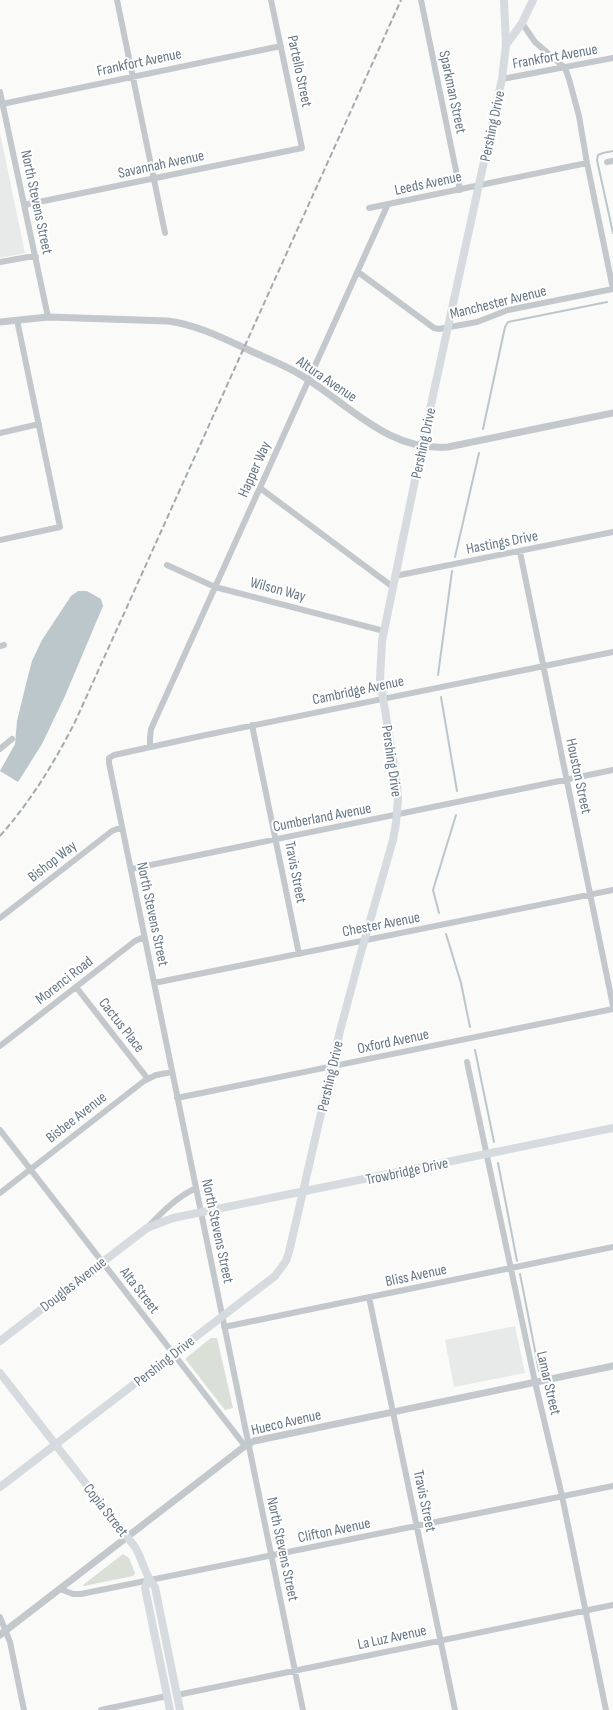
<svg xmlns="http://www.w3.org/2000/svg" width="613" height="1710" font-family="'Sofia Sans Condensed',sans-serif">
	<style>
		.built { fill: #e8e9e9 }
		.green { fill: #dadfd7 }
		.water { fill: #bbc7cb }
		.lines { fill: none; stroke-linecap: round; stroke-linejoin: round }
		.stream { stroke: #bbc7cb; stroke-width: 2 }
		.minor { stroke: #c3c8cc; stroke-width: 6 }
		.tertiary { stroke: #c3c8cc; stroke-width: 7 }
		.secondary { stroke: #d6dbdf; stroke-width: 8 }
		.rail { stroke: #a2aab0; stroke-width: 2; stroke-dasharray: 6 3; stroke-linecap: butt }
		.labels { text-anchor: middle; stroke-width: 4; stroke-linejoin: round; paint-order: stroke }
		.street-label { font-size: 15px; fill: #657683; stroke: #fff }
	</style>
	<rect width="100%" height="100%" fill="#fafaf8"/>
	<path class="built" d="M0,133L25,253L0,258Z
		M515,1326L525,1373L454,1387L445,1340Z"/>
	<path class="green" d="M211,1338H217L233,1408L225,1410L186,1360V1358Z
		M123,1554L129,1558L135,1573L133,1576L84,1586L83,1585Z"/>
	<path class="water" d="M78,591H87L101,599L103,606L65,696L42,744L18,782L0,771L15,744L17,721L26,684L32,661L42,640L71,596Z"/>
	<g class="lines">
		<path class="stream" d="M613,151L603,153L598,155L597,160L613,233
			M483,429L505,327L508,322L607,302
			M455,557L479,453
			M438,675L452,571
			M441,697L457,791
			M439,913L433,890L456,815
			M446,934L461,983L470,1027
			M475,1050L494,1142
			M498,1163L517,1261
			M520,1274L539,1371"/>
		<path class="minor" d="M117,0L165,233
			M421,0L460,190
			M522,23L535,42L565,68L569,79L579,116L587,163L613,289
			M502,79L613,58
			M0,92L48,317
			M2,104L281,46
			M607,162L613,161
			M24,205L302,148L271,0
			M369,208L587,163
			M0,262L28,257H36
			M358,272L434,328L439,329L477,322L508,310L613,289
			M0,433L39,424
			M260,488L393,587
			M0,540L60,527L17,320
			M520,552L613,1006
			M167,565L215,587L384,631
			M395,576L613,532
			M0,646L4,645
			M252,725L299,954
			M150,747V738L151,729L388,204
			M0,749L12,739
			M131,869L613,770
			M0,918L112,831L122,827
			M154,983L613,890
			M76,987L148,1079
			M0,1046L135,941L144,937
			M467,1062L535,1382L562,1496L606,1710
			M177,1098L613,1009
			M0,1130L245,1446
			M0,1193L144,1081L156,1075L172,1072
			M148,1227C162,1212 177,1197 196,1188
			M369,1297L455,1710
			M224,1327L613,1247
			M60,1589L73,1594H81L613,1486
			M0,1617L10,1642L24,1710
			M177,1695L613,1605
			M101,1710L167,1696
			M303,1710L109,763V758L114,755L201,736L613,652"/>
		<path class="tertiary" d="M0,322L48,317L168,321C198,325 225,339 253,352C268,359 285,365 299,374C347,402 387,452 448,447L613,413
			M0,1635L245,1446L254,1441L613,1366"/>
		<path class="secondary" d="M506,45L522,23L533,0
			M0,1341L147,1228L173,1218L613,1128
			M0,1373L135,1547C143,1560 145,1576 155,1587L180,1710
			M0,1487L275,1276L286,1261L289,1252L340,1031L360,956L393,840L396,823L398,799L397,784L380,679L382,641L422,446L502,79L506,45L504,0
			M148,1580L145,1588L170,1710"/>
		<path class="rail" d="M0,836C31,801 54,763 75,722L401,0"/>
	</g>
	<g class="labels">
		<g class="street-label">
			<text transform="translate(555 56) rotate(-10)" y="5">Frankfort Avenue</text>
			<text transform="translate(139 62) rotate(-12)" y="5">Frankfort Avenue</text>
			<text transform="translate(300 71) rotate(78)" y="5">Partello Street</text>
			<text transform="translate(453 92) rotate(78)" y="5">Sparkman Street</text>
			<text transform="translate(492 126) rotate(-78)" y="5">Pershing Drive</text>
			<text transform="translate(161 164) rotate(-12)" y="5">Savannah Avenue</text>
			<text transform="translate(428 183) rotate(-12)" y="5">Leeds Avenue</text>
			<text transform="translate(37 202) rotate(78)" y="5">North Stevens Street</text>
			<text transform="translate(498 302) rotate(-14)" y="5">Manchester Avenue</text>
			<text transform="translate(327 379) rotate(34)" y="5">Altura Avenue</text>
			<text transform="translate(423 443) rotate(-78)" y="5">Pershing Drive</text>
			<text transform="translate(254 469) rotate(-66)" y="5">Happer Way</text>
			<text transform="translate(502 542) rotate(-11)" y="5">Hastings Drive</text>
			<text transform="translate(278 589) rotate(15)" y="5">Wilson Way</text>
			<text transform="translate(358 690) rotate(-12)" y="5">Cambridge Avenue</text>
			<text transform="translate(392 761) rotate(82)" y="5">Pershing Drive</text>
			<text transform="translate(579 776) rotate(78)" y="5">Houston Street</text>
			<text transform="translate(322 817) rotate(-11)" y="5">Cumberland Avenue</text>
			<text transform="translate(52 861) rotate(-38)" y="5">Bishop Way</text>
			<text transform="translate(296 872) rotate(79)" y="5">Travis Street</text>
			<text transform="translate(153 914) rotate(78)" y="5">North Stevens Street</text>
			<text transform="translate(381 924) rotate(-11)" y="5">Chester Avenue</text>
			<text transform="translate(64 980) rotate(-38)" y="5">Morenci Road</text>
			<text transform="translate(122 1025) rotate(52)" y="5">Cactus Place</text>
			<text transform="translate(393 1041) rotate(-12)" y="5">Oxford Avenue</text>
			<text transform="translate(330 1076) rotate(-77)" y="5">Pershing Drive</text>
			<text transform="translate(76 1117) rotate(-38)" y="5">Bisbee Avenue</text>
			<text transform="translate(407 1171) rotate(-12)" y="5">Trowbridge Drive</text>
			<text transform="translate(218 1231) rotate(78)" y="5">North Stevens Street</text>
			<text transform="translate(416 1275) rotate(-12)" y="5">Bliss Avenue</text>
			<text transform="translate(73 1284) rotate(-38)" y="5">Douglas Avenue</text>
			<text transform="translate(140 1290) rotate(52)" y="5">Alta Street</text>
			<text transform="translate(164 1361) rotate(-38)" y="5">Pershing Drive</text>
			<text transform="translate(549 1383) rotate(77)" y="5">Lamar Street</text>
			<text transform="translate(286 1422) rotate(-13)" y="5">Hueco Avenue</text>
			<text transform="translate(425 1501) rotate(78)" y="5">Travis Street</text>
			<text transform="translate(106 1510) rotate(52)" y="5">Copia Street</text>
			<text transform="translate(334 1530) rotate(-12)" y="5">Clifton Avenue</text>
			<text transform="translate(283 1549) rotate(78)" y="5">North Stevens Street</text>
			<text transform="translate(392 1637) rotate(-12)" y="5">La Luz Avenue</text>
		</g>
	</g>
</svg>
